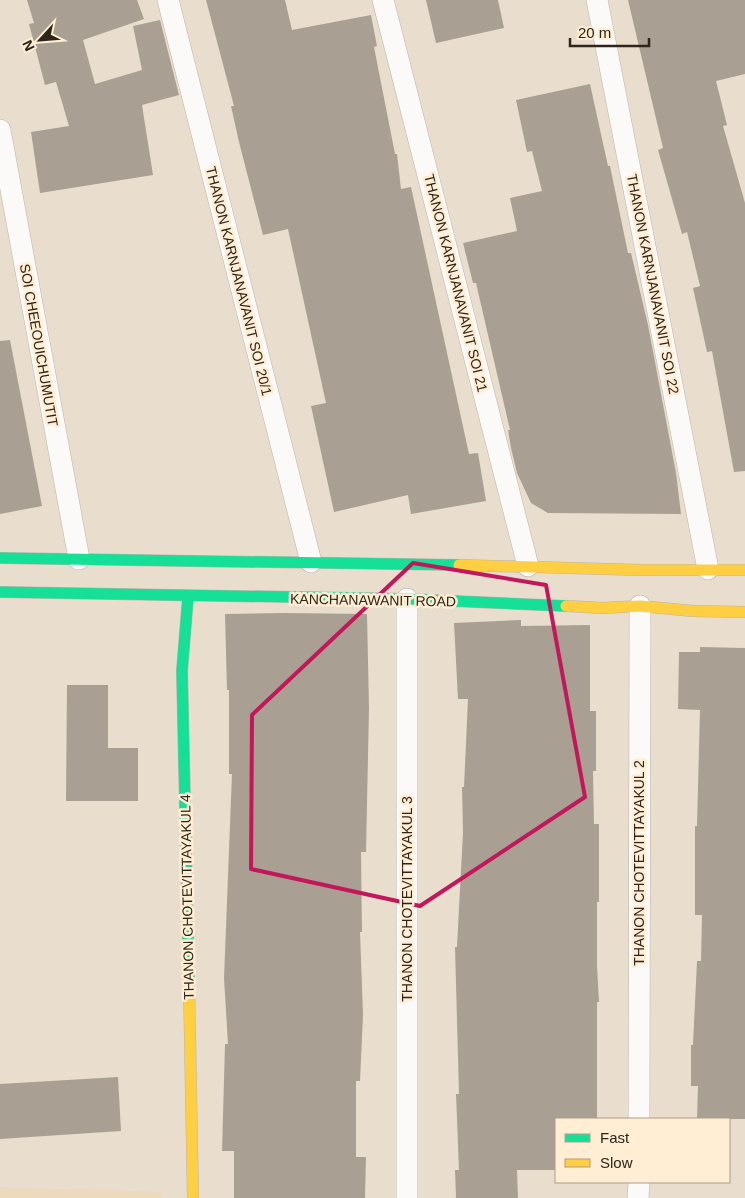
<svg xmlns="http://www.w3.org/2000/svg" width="745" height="1198" font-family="Arial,sans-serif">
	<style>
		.built { fill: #edd9be }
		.building { fill: #a9a093 }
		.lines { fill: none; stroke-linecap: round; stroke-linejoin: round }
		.street-casing { stroke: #bcb3a6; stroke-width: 22 }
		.fast-casing { stroke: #bcb3a6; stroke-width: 12 }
		.slow-casing { stroke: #bcb3a6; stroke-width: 12 }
		.street { stroke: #fcfaf8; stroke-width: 21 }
		.fast { stroke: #16e098; stroke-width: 11 }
		.slow { stroke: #ffcf43; stroke-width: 11 }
		.marked { fill: none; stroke: #c2185b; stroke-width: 4; stroke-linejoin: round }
		.labels { text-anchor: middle; stroke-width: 5; stroke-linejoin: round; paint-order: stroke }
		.street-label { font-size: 14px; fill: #2d2519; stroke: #ffedd4 }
	</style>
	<rect width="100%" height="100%" fill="#e9ddcd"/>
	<path class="built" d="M0,1187L161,1192L162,1198H0Z"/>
	<path class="building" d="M27,0H137L144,19L83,40L95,84L142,70L133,26L160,20L179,95L142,105L153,175L40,193L31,132L69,126L56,82L45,85L29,24L34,23Z
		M206,0H285L292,30L371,15L377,46L374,47L395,154H397L401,189L411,187L469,454L478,453L486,501L411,514L408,495L334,512L311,406L326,403L288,229L263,235L239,142L231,106H234Z
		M426,0H498L504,28L436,43Z
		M628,0H745V74L716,81L727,125L723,126L745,203V471L734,472L712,351L707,352L693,288L700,286L687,232L682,234L658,150L663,148Z
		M590,84L608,166H610L628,253H631L648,325L676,473L681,514L548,513L531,503L517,473L511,448L508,430H510L476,283H473L463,243L517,231L510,198L542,191L532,151L527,152L516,100Z
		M10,340L42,506L0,514V341Z
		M285,613L367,614L369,708L366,852H361L362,932H360L363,1015L360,1081H356V1157H366L365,1198H234V1151H222L225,1044H228L224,978L232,774H229V690H227L225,614Z
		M521,620V626L590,625V711H596V771H593L594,824H599V902H597V966L599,1002H597V1119H556V1170H517L518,1198H456L455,1170H459L456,1094H459L455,947H457L463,832L462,787H464L468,699H458L454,623Z
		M700,647L745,648V1119H697L698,1086H691V1045H693L697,961H701L702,915H695V826H697L700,710L678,709L679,652H700Z
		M67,685H108V748H138V801H66Z
		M118,1077L121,1131L0,1139V1084Z"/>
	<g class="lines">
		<defs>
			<path id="street" d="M168,0L311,562
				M383,0L528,566
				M597,0L708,569
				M0,130L79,559
				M407,599V1198
				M639,1119L640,606
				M638,1198L639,1182"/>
			<path id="fast" d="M0,558L459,565
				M0,592L407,599L566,606
				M188,597L182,671L189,983"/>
			<path id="slow" d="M459,565L642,570H745
				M566,606L603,608L640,606L693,611L745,612
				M189,983L193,1198"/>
		</defs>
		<use href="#street" class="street-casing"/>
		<use href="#fast" class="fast-casing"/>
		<use href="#slow" class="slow-casing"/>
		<use href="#street" class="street"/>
		<use href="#fast" class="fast"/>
		<use href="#slow" class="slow"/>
	</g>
	<path class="marked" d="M413,563L546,585L585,797L420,906L251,869L252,715Z"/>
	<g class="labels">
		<g class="street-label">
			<text transform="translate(239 281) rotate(76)" y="5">THANON KARNJANAVANIT SOI 20/1</text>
			<text transform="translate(456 283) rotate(76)" y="5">THANON KARNJANAVANIT SOI 21</text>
			<text transform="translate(653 284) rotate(79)" y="5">THANON KARNJANAVANIT SOI 22</text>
			<text transform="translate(39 345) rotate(80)" y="5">SOI CHEEOUICHUMUTIT</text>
			<text transform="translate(373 600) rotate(1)" y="5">KANCHANAWANIT ROAD</text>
			<text transform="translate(639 863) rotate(-90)" y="5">THANON CHOTEVITTAYAKUL 2</text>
			<text transform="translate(187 897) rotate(-91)" y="5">THANON CHOTEVITTAYAKUL 4</text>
			<text transform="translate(407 899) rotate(-90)" y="5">THANON CHOTEVITTAYAKUL 3</text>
		</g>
	</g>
	<rect x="555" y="1118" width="175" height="65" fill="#ffedd4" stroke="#ab9d89"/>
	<rect x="565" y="1134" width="25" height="8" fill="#16e098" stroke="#ab9d89"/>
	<text x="600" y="1143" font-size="15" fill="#2d2519">Fast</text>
	<rect x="565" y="1159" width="25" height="8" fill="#ffcf43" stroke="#ab9d89"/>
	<text x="600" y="1168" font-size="15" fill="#2d2519">Slow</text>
	<g transform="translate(40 40) rotate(244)" stroke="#ffedd4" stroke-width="4" paint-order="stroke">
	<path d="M0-4L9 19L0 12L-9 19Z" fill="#2d2519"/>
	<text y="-8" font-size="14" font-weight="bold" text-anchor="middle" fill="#2d2519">N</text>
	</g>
	<path d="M570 38v8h79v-8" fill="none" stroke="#2d2519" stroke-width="2.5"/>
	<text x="578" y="38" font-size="15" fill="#2d2519" stroke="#ffedd4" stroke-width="4" paint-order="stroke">20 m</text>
</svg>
